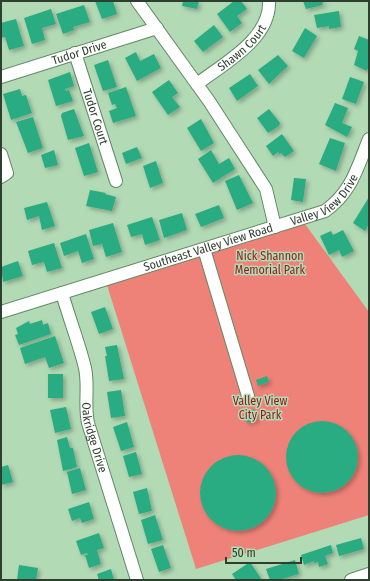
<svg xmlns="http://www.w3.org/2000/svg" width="370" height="581" font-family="'Fira Sans Condensed',sans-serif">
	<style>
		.green { fill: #ef8278 }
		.building { fill: #2aac82; filter: url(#shadow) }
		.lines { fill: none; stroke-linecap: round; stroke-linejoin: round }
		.minor-casing { stroke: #638865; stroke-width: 14 }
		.minor { stroke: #fff; stroke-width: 12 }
		.labels { text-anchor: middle; stroke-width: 3; stroke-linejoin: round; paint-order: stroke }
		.street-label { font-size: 12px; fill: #2e3e2f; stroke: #b2dab4 }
		.park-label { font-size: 12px; fill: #901d1e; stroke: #b2dab4 }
	</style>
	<defs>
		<filter id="shadow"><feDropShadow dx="2.5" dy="2.5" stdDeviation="2" flood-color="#0004"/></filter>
	</defs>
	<rect width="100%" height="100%" fill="#b2dab4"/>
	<path class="green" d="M305,224L369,312V515L196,569L107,285Z"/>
	<path class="building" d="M95,1H113L117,14L102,19Z
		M183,1H199L197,9L182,6Z
		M234,1H241L247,9L237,16L242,23L230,32L217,14Z
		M303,1H327L322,3L323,5L306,9Z
		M84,5L90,22L73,27L74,30L63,34L56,14Z
		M51,9L56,24L42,28L45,40L32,44L24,18Z
		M339,11L341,27L329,29V26L317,28L314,15Z
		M16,19L24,46L9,50L5,37L1,38V23Z
		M214,25L223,37L203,52L194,41Z
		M305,28L317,36L304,58L292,51Z
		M359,36L369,40V65L367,71L354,65L358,51L354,49Z
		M136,52L140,61L154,54L161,68L137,81L125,58Z
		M278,55L288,66L269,84L258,70Z
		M108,60L117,87L103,91L94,65Z
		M70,72L74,86L65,89L66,91L69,90L73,101L56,106L48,80Z
		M250,74L258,86L237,101L229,88Z
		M350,77L364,82L356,104L342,99Z
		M169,80L178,93L172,97L180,107L168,115L152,92Z
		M126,87L136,116L113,123L109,111L117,108L115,104L112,105L108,93Z
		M20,89L22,96L26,95L32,113L11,120L3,94Z
		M335,103L348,108L342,123L352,127L347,137L325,125Z
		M74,109L84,136L68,140L61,116L62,113Z
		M269,109L280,123L279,126L268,133L257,118Z
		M33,117L43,148L28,153L16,122Z
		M201,119L214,143L201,151L187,128Z
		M282,134L294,151L285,157L281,153L279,154L278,152L273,156L266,146Z
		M330,138L345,143L336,171L319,164Z
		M89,143L98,172L84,176L75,148Z
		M137,147L142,158L126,164L122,153Z
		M54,150L58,165L45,168L41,155Z
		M211,150L219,164L229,158L235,169L213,183L198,159Z
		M156,161L163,183L150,188L143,166Z
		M239,175L253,203L237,210L225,181Z
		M294,178L306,179L303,202L291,200Z
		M90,190L106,193L105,194L116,197L112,211L86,206Z
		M369,197V224L365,231L353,223Z
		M47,202L55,226L42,230L39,216L27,220L24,208Z
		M219,205L224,218L201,227L195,214Z
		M182,213L187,230L164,238L159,220Z
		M152,217L160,240L145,245L142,234L131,237L127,225Z
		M113,223L122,252L106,257L102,244L93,246L89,230Z
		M343,230L354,251L342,257L339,250L329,255L320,236L331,231L333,235Z
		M86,234L94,259L82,263L78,251L64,256L60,243Z
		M54,243L62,268L47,272L44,262L32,265L28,251Z
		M18,261L23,276L3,282L1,267Z
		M105,307L113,329L99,334L91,312Z
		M42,320L43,325L48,323L51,334L19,345L15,335L18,334L16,328L29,321L30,324Z
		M55,336L64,363L49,368L45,357L25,364L20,348Z
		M117,345L124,379L109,381L105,356H107L105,347Z
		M48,374H63V398H48Z
		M267,376L269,382L258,386L256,380Z
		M121,390L125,416L111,418L107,392Z
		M66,407L71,429L55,433L50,410Z
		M254,409L257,420L247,423L244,412Z
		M286 457a36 36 0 1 1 72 0a36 36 0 1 1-72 0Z
		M127,422L134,447L121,451L113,427Z
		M67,437L70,448H73L77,467L63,471L57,440Z
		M136,452L142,474L129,477L123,456Z
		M200 493a38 38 0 1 1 76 0a38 38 0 1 1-76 0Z
		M8,465L13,482L1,485V467Z
		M80,468L86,490L72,494L67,472Z
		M147,488L152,511L139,514L133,492Z
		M89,502L94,519L82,523L80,518L72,521L68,509Z
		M155,515L163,540L148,544L141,520Z
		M99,533L104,548L97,550L101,564L89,568L85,555H88L87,553L81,555L76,541Z
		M361,538L364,549L339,556L336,545Z
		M163,545L171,568L159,572L151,549Z
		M331,545L333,553L325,556L328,564L319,567L318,562L314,563V561L304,565L301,555Z
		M295,560L299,574L279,580H270L266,569Z
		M250,562L262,580H236L232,574Z
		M19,565L38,568L36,580H17Z
		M111,569L114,580H99L97,574Z"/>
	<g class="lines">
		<defs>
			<g id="minor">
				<path d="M137,1L209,101L266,189L275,227"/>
				<path id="s1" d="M75,53L116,181"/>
				<path id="s2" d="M1,77L157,28"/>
				<path id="s3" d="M197,84C223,64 271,39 269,1"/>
				<path d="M1,154L7,173L1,177"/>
				<path d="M204,249L248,396"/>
				<path id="s4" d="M62,293C69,318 79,343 85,368C89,386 84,405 88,423L137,580"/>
				<path id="s5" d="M1,312L325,211C352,192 357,168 369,139"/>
				<path d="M351,580L369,574"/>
			</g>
		</defs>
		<use href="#minor" class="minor-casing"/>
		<use href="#minor" class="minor"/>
	</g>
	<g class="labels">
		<g class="street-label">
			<text dy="4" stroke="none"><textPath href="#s3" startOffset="58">Shawn Court</textPath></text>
			<text dy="4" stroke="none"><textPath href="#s2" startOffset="82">Tudor Drive</textPath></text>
			<text dy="4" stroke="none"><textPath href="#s1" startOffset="67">Tudor Court</textPath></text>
			<text dy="4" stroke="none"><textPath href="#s5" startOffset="345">Valley View Drive</textPath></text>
			<text dy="4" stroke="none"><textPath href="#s5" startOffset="217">Southeast Valley View Road</textPath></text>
			<text dy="4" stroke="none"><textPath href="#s4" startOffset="149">Oakridge Drive</textPath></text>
		</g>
		<g class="park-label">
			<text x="270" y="260">Nick Shannon<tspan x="270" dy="14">Memorial Park</tspan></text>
			<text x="260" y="405">Valley View<tspan x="260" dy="14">City Park</tspan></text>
		</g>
	</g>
	<rect width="370" height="581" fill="none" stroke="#2e3e2f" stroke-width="4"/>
	<path d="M226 557v6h75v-6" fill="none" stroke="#2e3e2f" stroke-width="2"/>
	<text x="232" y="557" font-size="12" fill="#2e3e2f" stroke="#b2dab4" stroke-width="3" paint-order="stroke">50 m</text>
</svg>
